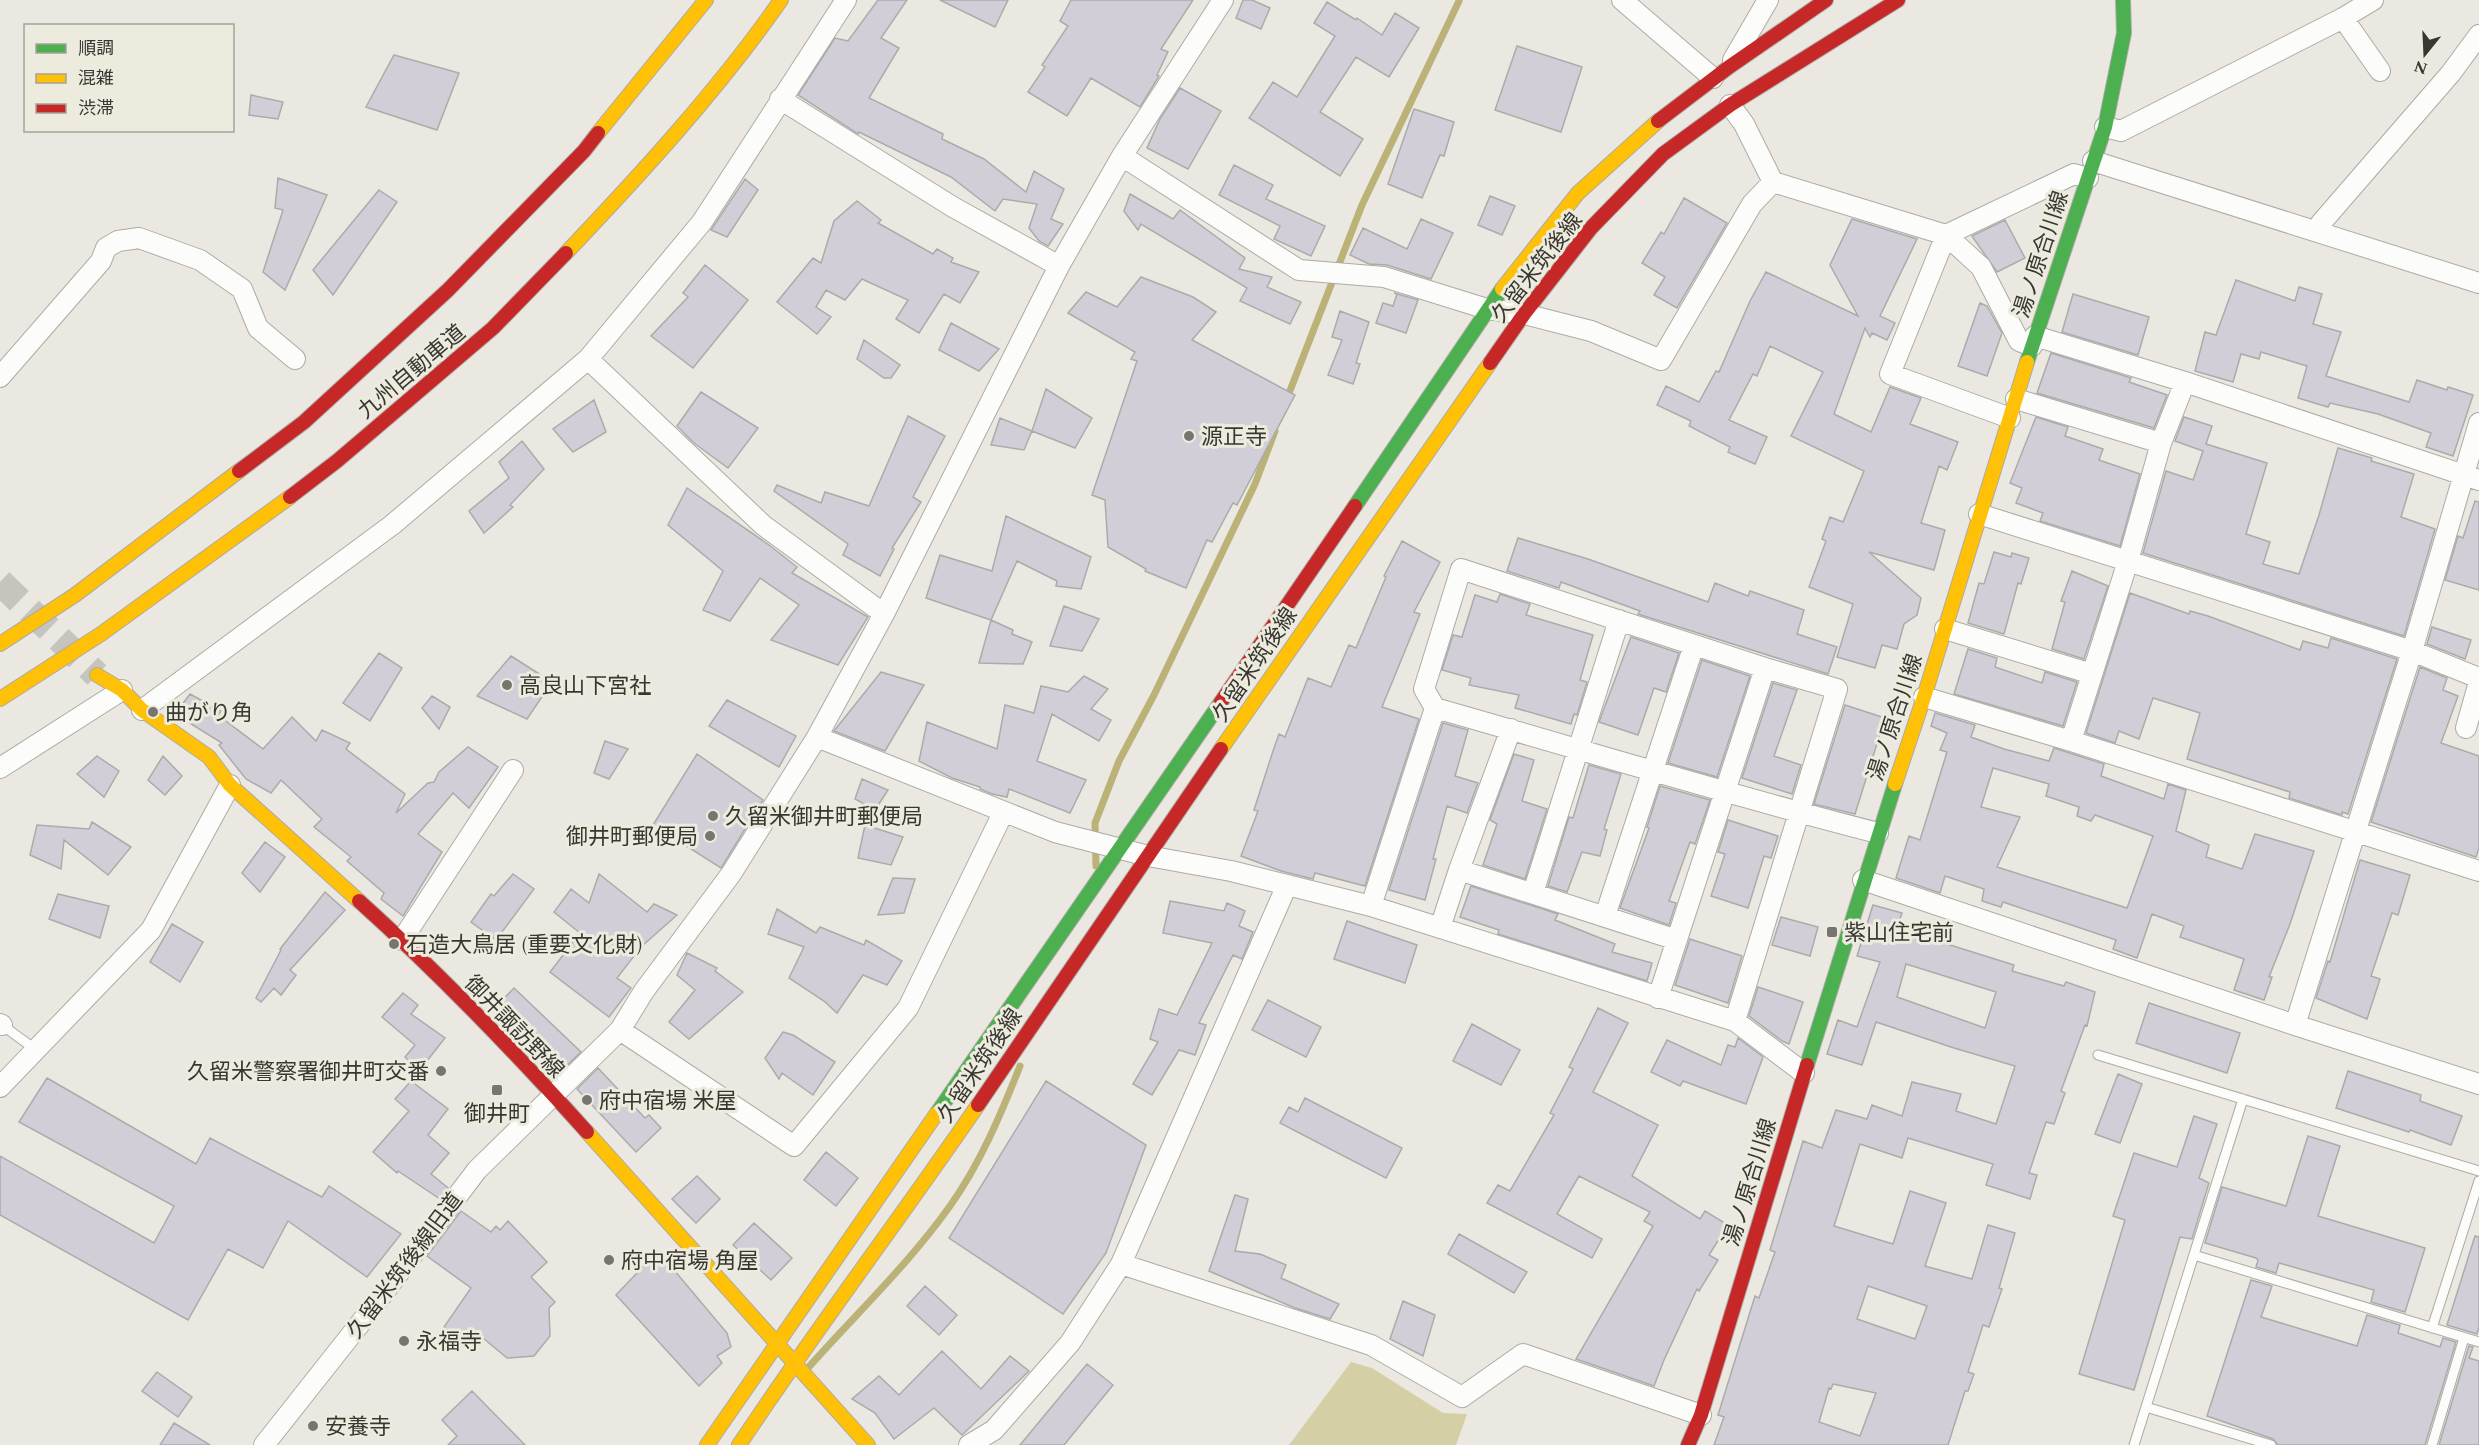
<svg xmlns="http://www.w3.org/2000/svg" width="2479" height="1445" font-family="Spectral,'Noto Sans JP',serif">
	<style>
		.green { fill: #d5cfa6 }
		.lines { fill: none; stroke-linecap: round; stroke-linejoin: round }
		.stream { stroke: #bab276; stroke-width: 7 }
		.building { fill: #d1ced8; stroke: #acabaa; stroke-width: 1.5; fill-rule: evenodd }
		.secondary-tunnel { stroke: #c6c5bd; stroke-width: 27; stroke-dasharray: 27 14; stroke-linecap: butt }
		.lane-casing { stroke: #acaba5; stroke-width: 11 }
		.street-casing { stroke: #acaba5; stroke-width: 22 }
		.fast-casing { stroke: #acaba5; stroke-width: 16 }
		.slow-casing { stroke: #acaba5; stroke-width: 16 }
		.jam-casing { stroke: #acaba5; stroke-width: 16 }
		.lane { stroke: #fcfcfa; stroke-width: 9 }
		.street { stroke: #fcfcfa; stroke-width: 20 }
		.fast { stroke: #4caf50; stroke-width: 14 }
		.slow { stroke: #ffc107; stroke-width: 14 }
		.jam { stroke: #c62828; stroke-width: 14 }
		.poi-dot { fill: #76756f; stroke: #edebdd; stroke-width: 2 }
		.labels { text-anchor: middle; stroke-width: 6; stroke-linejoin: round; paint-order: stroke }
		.street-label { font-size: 22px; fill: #383732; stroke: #edebdd }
		.poi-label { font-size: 22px; fill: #383732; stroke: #edebdd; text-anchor: start }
	</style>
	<rect width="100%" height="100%" fill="#eae8e0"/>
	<path class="green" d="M1351,1362L1372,1368L1443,1413L1467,1414L1456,1445H1289Z"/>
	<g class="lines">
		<path class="stream" d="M1286,401L1362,205L1459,1
			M1096,866L1095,823L1119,761L1154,695L1255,484L1275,431
			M807,1369C855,1315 908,1265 950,1206C980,1164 1001,1114 1020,1066"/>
	</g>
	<path class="building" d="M878,0H907L881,38L899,48L869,98L943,134L942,139L984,159L1026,192L1034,171L1064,189L1051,219L1063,224L1048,246L1039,241L1029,228L1037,204L1003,199L995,211L951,177L859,132L858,134L798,95L835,38L848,41Z
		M940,0H1008L995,27Z
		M1071,0H1193L1161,49L1168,52L1157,75L1159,76L1140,107L1091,78L1067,116L1028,92L1045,67L1042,65L1068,26L1060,21Z
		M1243,0H1252L1270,8L1261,29L1236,18Z
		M1327,2L1356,20L1357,18L1382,35L1395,13L1419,28L1389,77L1356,57L1320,112L1363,139L1340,176L1249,118L1273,82L1297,97L1335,36L1314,23Z
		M1517,46L1582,67L1561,132L1495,110Z
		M394,55L459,73L437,130L366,107Z
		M1180,88L1221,111L1188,169L1147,148L1160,119Z
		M251,95L283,102L278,119L249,115Z
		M1414,109L1454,122L1444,156L1440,155L1422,198L1388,184Z
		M1234,165L1273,185L1266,199L1325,226L1311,256L1274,239L1280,226L1219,195Z
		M278,178L327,195L285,290L263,272L283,210L275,208Z
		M745,179L758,190L727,237L711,230Z
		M379,190L397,202L333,295L313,270Z
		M1130,194L1173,219L1180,210L1245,258L1239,269L1272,277L1267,287L1301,302L1290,324L1240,301L1247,288L1141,224L1138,230L1124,211Z
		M1490,196L1515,206L1502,235L1478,225Z
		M1684,198L1727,223L1677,308L1654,295L1665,277L1642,263L1661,232L1664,234Z
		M857,201L881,220L878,223L933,254L937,249L953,258L951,262L979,272L960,303L944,294L919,333L896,319L908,300L862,279L845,300L826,290L816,307L831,317L817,334L777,302L813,258L821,263L834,221Z
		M1421,219L1453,233L1431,279L1387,265L1369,264L1350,255L1363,228L1407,249Z
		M1852,219L1917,239L1880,316L1895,323L1887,340L1872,333L1870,337L1865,328L1834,414L1871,432L1890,387L1921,398L1910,424L1958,442L1947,470L1939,466L1921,523L1945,530L1934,570L1869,552L1921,598L1917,615L1904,624L1897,649L1882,645L1875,668L1837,657L1853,604L1809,587L1826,541L1822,539L1830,517L1843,522L1864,471L1791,436L1823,372L1770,346L1757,376L1753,374L1729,420L1767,437L1755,464L1728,452L1730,447L1689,426L1691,421L1657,405L1666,386L1699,402L1716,371L1719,372L1750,301L1766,272L1858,316L1830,265Z
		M2005,220L2025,258L1997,272L1972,236Z
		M705,265L748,300L693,368L651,336L688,297L683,293Z
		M1141,277L1193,297L1216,312L1192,340L1295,395L1237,505L1233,503L1212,542L1207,540L1186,588L1145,571L1146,569L1108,547L1105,500L1092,495L1137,361L1131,359L1135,352L1068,313L1086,292L1117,307Z
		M2236,280L2295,301L2299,287L2322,294L2313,324L2341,332L2326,376L2409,402L2417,380L2447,390L2448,387L2473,395L2453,456L2426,447L2431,433L2378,414L2330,403L2328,407L2298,398L2307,366L2261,352L2259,359L2241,354L2233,382L2195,371L2205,332L2216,335Z
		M1394,293L1418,300L1406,333L1376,323L1383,303L1393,306L1397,294Z
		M2073,294L2149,317L2138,355L2062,332Z
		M1980,303L1987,306L2002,333L1987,376L1958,366Z
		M1340,311L1369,322L1356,363L1360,364L1353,384L1328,375L1342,340L1332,337Z
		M951,323L999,349L979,371L939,350Z
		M864,340L900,365L891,378H884L857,359Z
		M2051,353L2131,378L2129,382L2167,395L2154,428L2037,393Z
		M1046,389L1092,418L1075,448L1032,431Z
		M701,392L758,428L728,468L694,443L677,426Z
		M594,400L606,432L573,452L553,429Z
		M908,416L945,436L913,497L921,502L892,548L894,549L880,576L843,555L848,544L774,491L777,485L821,503L825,492L869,506Z
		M2036,417L2068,427L2065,436L2103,449L2099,460L2140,474L2120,546L2040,521L2043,513L2016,503L2022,488L2010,483Z
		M2184,417L2212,426L2206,444L2267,463L2246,534L2270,542L2263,564L2299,574L2319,515L2338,448L2372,458L2371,461L2414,474L2401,517L2435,529L2404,636L2143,553L2166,471L2193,480L2203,451L2175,441Z
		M1000,418L1032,431L1024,450L991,445Z
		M522,441L544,469L510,505L513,507L484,533L469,511L509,478L499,462Z
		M687,488L769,545L797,567L792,573L868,617L838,665L771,640L799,605L760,578L730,621L703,610L723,571L668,525Z
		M2475,501L2479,502V590L2445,580L2458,536L2463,538Z
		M1006,516L1091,557L1081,589L1056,586L1057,581L1017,561L991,620L926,598L940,555L992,571Z
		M1518,538L1588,559L1708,602L1715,583L1748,596L1750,591L1804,610L1797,634L1837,647L1828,674L1638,614L1640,611L1561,582L1559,588L1507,571Z
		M1402,541L1440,562L1414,612L1420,614L1382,707L1419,719L1365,886L1315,873L1313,879L1281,871L1241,856L1258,811L1254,810L1273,751L1279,734L1285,737L1308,678L1331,687L1349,645L1356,648L1386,577L1384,576Z
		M1994,552L2011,557L2012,553L2029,558L2021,584L2018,583L2004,634L1968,623L1979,583L1984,584Z
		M2072,571L2108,586L2084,659L2052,649L2065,602L2061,601Z
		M2130,593L2189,614L2190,611L2208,616L2300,650L2303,641L2328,648L2331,638L2397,659L2348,814L2342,812V815L2289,798L2290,792L2187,759L2200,713L2153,698L2139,739L2119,731L2115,743L2086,733Z
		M1500,594L1530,604L1526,615L1593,635L1580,680L1587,682L1577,715L1574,714L1571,724L1515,708L1519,695L1469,685L1471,678L1442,670L1453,635L1462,637L1475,595L1497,602Z
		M1064,606L1099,619L1082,651L1050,646Z
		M991,620L1013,630L1012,634L1032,642L1023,664L979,663Z
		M2432,627L2471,640L2465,659L2427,644Z
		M1631,637L1679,653L1666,692L1654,688L1638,735L1599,722Z
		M1968,649L1997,658L1995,667L2042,683L2045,672L2077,682L2063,726L1954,694Z
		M379,653L402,668L370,721L343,703Z
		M511,656L552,682L527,719L477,696Z
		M1702,660L1750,676L1717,777L1668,763Z
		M2420,667L2447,678L2443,690L2458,696L2441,743L2479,756V848L2476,857L2371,822Z
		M881,672L924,685L885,751L834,731Z
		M1084,676L1108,689L1091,709L1111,720L1099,741L1052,714L1037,761L1086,780L1070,813L1009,789L1007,797L992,794L980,789V787L952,778L919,761L927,722L997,749L1005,705L1034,713L1041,686L1068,692Z
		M1773,683L1797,690L1774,756L1801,765L1792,794L1742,778Z
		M190,694L221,711L218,715L263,749L292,717L316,741L322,730L350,743L346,749L405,794L396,813L428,783L434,782L439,772L468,747L498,767L469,808L453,793L418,834L442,852L403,916L381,899L384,893L347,861L351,857L314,827L322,819L281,780L271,793L246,779L219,745L222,743L175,714Z
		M432,696L450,707L439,729L422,708Z
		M727,700L796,736L779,767L709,726Z
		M1845,705L1885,718L1855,814L1814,804Z
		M1935,713L1975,725L1971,737L2004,749L2049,761L2054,748L2104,764L2101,776L2164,799L2168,784L2186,790L2176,831L2209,845L2206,857L2242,869L2255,834L2314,851L2290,924L2269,977H2272L2264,1000L2234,990L2244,959L2180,937L2184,926L2152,914L2137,958L2113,949L2116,940L2003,902L2001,907L1982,901L1984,889L1945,876L1940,893L1896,878L1909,836L1920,840L1947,752L1940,750L1947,733L1931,726ZM1993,768L2049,784L2046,796L2079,807L2077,816L2091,821L2095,815L2153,836L2127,908L1997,867L2020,817L1981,807Z
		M1443,723L1468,730L1455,776L1478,783L1467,813L1447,806L1433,859H1436L1425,900L1389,890Z
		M605,741L628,749L609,779L594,773Z
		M697,754L763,800L721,868L653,825Z
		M1514,754L1534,760L1522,801L1547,809L1525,879L1483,865L1497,824L1490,820Z
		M97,756L119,771L104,797L77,774Z
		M163,756L182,776L165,795L148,780Z
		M1589,765L1621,774L1604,829L1607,830L1600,856L1582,852L1567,892L1548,886L1569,817L1573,818Z
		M862,779L888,790L875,810L855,799Z
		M1660,786L1710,800L1695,844L1690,842L1669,901L1676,903L1669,925L1620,908L1649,828L1647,827Z
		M1728,820L1778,836L1771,858L1764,856L1748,908L1711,896L1725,854L1718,852Z
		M92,822L131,847L108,875L64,840L61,869L30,855L37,825L89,829Z
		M865,825L903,837L891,865L858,858Z
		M265,842L285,857L260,892L242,873Z
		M2360,860L2410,875L2398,915L2392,913L2371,976L2380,979L2367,1019L2316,998L2328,961L2330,962Z
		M513,874L534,889L496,940L471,922L491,894L494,896Z
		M599,874L647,912L654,904L677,915L641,947L617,978L631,988L609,1017L550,972L580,933L554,912L571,889L589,903Z
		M893,878L915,879L904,913L878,915Z
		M1471,886L1558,914L1555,920L1615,944L1612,952L1652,963L1647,981L1498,934L1499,930L1460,917Z
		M325,892L345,910L290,970L296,975L281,995L274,988L261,1002L256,998L281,950L280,949Z
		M58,894L109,906L100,938L49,919Z
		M1170,901L1224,911L1227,903L1245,911L1239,926L1253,932L1242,959L1233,955L1199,1023L1206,1025L1195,1055L1179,1050L1152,1095L1133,1084L1158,1042L1150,1039L1159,1009L1177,1015L1212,943L1163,933Z
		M1873,905L1902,913L1898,925L1916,930L1915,934L2014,965L2012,971L2064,986L2066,982L2095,992L2087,1026L2085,1025L2061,1091L2065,1093L2054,1124L2046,1122L2029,1173L2037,1175L2030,1199L1986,1185L1993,1164L1908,1138L1902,1158L1860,1144L1834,1226L1893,1244L1910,1191L1946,1203L1925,1266L1972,1279L1988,1225L2015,1233L1999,1288L2002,1289L1989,1327L1983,1325L1968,1372L1974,1374L1968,1391H1965L1948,1445H1714L1724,1417L1718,1415L1755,1296L1759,1298L1775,1252L1770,1250L1803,1141L1822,1148L1836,1110L1867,1119L1872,1105L1902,1116L1912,1082L1961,1094L1956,1111L1996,1124L2015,1066L1954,1048L1876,1022L1862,1065L1827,1054L1838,1020L1857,1027L1880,962L1857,956ZM1906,964L1996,992L1985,1028L1897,997ZM1868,1286L1927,1306L1915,1339L1857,1319ZM1833,1384L1876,1393L1860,1436L1819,1422L1829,1388L1831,1389Z
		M777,909L816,933L820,927L864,945L866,940L902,961L887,985L863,975L837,1013L824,1001L789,978L804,947L768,934Z
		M1781,917L1818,927L1810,956L1772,945Z
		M1347,921L1417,945L1405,983L1334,959Z
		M172,924L203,942L180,982L150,962Z
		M1690,939L1742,956L1728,1003L1675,985Z
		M687,953L717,968L715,971L743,992L689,1039L669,1022L695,990L677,975Z
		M1758,987L1803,1002L1789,1044L1782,1041L1749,1016Z
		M514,988L581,1052L559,1073L493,1010Z
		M403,993L418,1005L411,1014L445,1038L419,1071L405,1057L415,1045L382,1017Z
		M1268,1000L1321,1027L1306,1057L1252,1030Z
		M2149,1003L2240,1033L2227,1073L2136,1043Z
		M1598,1008L1628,1023L1593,1092L1658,1125L1632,1176L1700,1219L1705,1211L1728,1225L1709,1255L1718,1260L1699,1291L1697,1289L1664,1360L1654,1386L1576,1359L1653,1226L1644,1221L1650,1212L1579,1176L1557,1214L1602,1239L1592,1258L1487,1203L1498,1185L1510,1191L1554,1115L1550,1113L1573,1069L1569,1067Z
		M1472,1024L1520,1050L1501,1085L1453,1061Z
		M783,1032L793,1035L835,1062L813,1095L782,1073L779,1079L765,1058Z
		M1738,1038L1763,1057L1746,1104L1683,1081L1680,1086L1651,1072L1667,1040L1721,1065L1728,1045L1735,1047Z
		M598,1068L645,1118L649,1115L661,1128L636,1152L577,1089Z
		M2348,1071L2421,1095L2420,1101L2462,1116L2451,1145L2410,1130L2409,1132L2336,1108Z
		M2118,1074L2142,1084L2120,1143L2095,1134Z
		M47,1078L196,1164L210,1138L322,1197L329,1186L401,1234L367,1277L288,1221L263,1268L228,1249L188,1320L0,1215V1156L154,1243L174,1206L19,1122Z
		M411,1081L448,1109L428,1135L449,1153L431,1174L448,1188L440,1199L398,1171L397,1173L373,1152L409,1111L395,1099Z
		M1046,1081L1146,1145L1106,1253L1063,1314L949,1238Z
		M1305,1098L1402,1148L1386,1178L1280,1123L1289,1107L1298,1112Z
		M2194,1116L2217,1124L2199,1178L2209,1183L2192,1239L2180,1237L2134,1390L2079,1374L2125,1220L2113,1216L2134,1153L2177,1167Z
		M2308,1136L2340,1146L2318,1216L2425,1248L2405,1312L2371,1302L2374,1290L2279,1263L2276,1273L2256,1267L2258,1260L2256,1258L2205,1243L2222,1187L2286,1206Z
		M826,1152L858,1178L836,1206L804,1180Z
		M697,1176L720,1199L696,1223L672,1199Z
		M1235,1195L1248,1199L1235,1251L1260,1254L1286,1265L1281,1278L1339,1304L1330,1319L1295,1308L1209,1271Z
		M461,1211L491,1232L496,1226L500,1230L508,1221L547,1262L531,1277L555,1302L549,1308L550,1336L534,1356L507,1358L477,1333L468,1344L444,1327L471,1288L427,1256Z
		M754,1223L792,1258L771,1280L733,1245Z
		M1459,1234L1527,1272L1514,1293L1448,1254Z
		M2475,1236L2479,1237V1327L2477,1334L2447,1325Z
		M658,1251L727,1333L731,1347L717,1356L722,1363L699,1386L616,1295Z
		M2251,1280L2272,1286L2261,1317L2357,1346L2367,1315L2400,1325L2398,1333L2440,1347L2443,1338L2456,1342L2425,1445H2278L2273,1439L2207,1416Z
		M925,1286L957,1315L939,1335L907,1306Z
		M1403,1301L1435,1315L1423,1356L1390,1339Z
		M2469,1346L2473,1347L2469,1358L2479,1361V1445H2439Z
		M942,1351L981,1389L1010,1356L1029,1371L962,1435L934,1408L894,1439L875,1413L852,1399L879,1376L899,1395Z
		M1087,1364L1113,1385L1064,1445H1020Z
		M157,1372L192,1397L178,1417L142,1391Z
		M472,1391L525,1445H448L457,1436L442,1420Z
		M174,1423L210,1445H160Z"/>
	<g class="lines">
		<path class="secondary-tunnel" d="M0,582L97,675"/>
		<defs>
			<path id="lane" d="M2,1025L36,1050
				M2098,1055L2479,1171
				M2194,1255L2479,1342
				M2432,1328L2479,1181
				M2146,1407L2271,1445
				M2134,1445L2243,1099
				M2432,1445L2464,1338"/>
			<path id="street" d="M1622,0L1713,78
				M2343,18L2380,71
				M1733,60L1768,0
				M780,99L953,207L1059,266
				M1730,105L1744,124L1773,182L1946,235L1890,374L2010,418
				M2105,127L2121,131L2343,18L2373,0
				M1122,156L1299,270L1384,277L1487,309L1524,314L1591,331L1661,360L1752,204L1773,182
				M2093,161L2479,283
				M2318,231L2321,223L2451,73L2479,35
				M2035,336L2185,382L2479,480
				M2032,346L2019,341L1981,267L1946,235L2074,174L2088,178
				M588,359L763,525L884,614
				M0,377L101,261L106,248L118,241L139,238L200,260L242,289L258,328L295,359
				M2016,399L2161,443
				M1979,514L2412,651L2479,678
				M1945,629L2092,674
				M1924,697L2071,741L2479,871
				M142,710L392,525L588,359L702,222L846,0
				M2466,728L2479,682
				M817,737L1055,832L1148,856L1231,871L1371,906L1735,1021L1804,1073
				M2071,741L2128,561L2161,443L2185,382
				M0,768L122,690
				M1459,870L1511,729
				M1863,880L2295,1025L2479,1084
				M1533,893L1619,620
				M1371,906L1435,708
				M1605,916L1694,645
				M1440,928L1459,870L1677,940
				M402,940L513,770
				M1658,998L1765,668
				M1735,1021L1837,689L1765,668L1461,569L1424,689L1435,708C1583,750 1729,795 1878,833
				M0,1024L2,1025
				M2295,1025L2412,651L2479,423
				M620,1030L794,1146L908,1008L1003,813
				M0,1087L151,930L230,785
				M1121,1264L1371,1345L1462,1397L1523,1354L1701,1415
				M264,1445L366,1316L477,1170L620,1030L644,991L731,874L817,737L884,614L1059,266L1122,156L1223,0
				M969,1445L994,1430L1070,1343L1121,1264L1287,885"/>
			<path id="fast" d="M2027,362L2105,127L2124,33L2123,0
				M1355,506L1502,289
				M1807,1065L1895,784
				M937,1113L1221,702"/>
			<path id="slow" d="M598,133L706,0
				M566,253C641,174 719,89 781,0
				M1502,289L1578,193L1658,121
				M0,644L75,595L239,471
				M97,675L122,690L142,710L209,757L230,785L359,901
				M0,699L101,634L290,497
				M1221,749L1490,363
				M1895,784L1924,697L2027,362
				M587,1132L868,1445
				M707,1445L937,1113
				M739,1445C816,1329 900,1219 978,1105"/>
			<path id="jam" d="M1658,121L1729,67L1826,0
				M1490,363L1524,314L1591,228L1663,154L1730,105L1898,0
				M239,471L304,422L448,290L584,151L598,133
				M290,497L337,461L493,328L566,253
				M1221,702L1355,506
				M359,901C439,973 515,1052 587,1132
				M978,1105L1221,749
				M1688,1445L1701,1415L1807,1065"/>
		</defs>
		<use href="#lane" class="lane-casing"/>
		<use href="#street" class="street-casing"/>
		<use href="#fast" class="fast-casing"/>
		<use href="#slow" class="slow-casing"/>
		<use href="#jam" class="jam-casing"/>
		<use href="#lane" class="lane"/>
		<use href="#street" class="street"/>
		<use href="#fast" class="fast"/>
		<use href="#slow" class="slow"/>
		<use href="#jam" class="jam"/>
	</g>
	<g class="poi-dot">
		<circle cx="1189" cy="436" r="6"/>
		<circle cx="507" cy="685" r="6"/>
		<circle cx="153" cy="712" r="6"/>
		<circle cx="713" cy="816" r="6"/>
		<circle cx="710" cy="836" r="6"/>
		<rect x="1826" y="926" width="12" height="12" rx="3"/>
		<circle cx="394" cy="944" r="6"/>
		<circle cx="441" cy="1071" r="6"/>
		<rect x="491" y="1084" width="12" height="12" rx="3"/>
		<circle cx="587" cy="1100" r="6"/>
		<circle cx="609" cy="1260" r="6"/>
		<circle cx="404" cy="1341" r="6"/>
		<circle cx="313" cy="1426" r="6"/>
	</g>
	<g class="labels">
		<g class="street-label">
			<text transform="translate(2040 254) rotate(-72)" y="8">湯ノ原合川線</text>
			<text transform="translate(1536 267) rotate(-52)" y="8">久留米筑後線</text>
			<text transform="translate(411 371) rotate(-40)" y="8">九州自動車道</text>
			<text transform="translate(1254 664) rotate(-56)" y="8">久留米筑後線</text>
			<text transform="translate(1894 717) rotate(-72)" y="8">湯ノ原合川線</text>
			<text transform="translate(515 1026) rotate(46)" y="8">御井諏訪野線</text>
			<text transform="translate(979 1065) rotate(-56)" y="8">久留米筑後線</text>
			<text transform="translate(1749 1182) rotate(-73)" y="8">湯ノ原合川線</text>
			<text transform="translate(404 1265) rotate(-53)" y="8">久留米筑後線旧道</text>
		</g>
		<g class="poi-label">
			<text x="1201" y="444">源正寺</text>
			<text x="519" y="693">高良山下宮社</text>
			<text x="165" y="720">曲がり角</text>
			<text x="725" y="824">久留米御井町郵便局</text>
			<text x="698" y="844" text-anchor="end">御井町郵便局</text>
			<text x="1844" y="940">紫山住宅前</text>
			<text x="406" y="952">石造大鳥居 (重要文化財)</text>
			<text x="429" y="1079" text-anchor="end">久留米警察署御井町交番</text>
			<text x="599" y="1108">府中宿場 米屋</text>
			<text x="497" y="1121" text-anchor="middle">御井町</text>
			<text x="621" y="1268">府中宿場 角屋</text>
			<text x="416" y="1349">永福寺</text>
			<text x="325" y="1434">安養寺</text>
		</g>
	</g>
	<rect x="24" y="24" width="210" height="108" fill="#edebdd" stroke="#a5a399" stroke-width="1.5"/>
	<rect x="36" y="44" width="30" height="9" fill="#4caf50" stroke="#a5a399" stroke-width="1.5"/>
	<text x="78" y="54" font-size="18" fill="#383732">順調</text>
	<rect x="36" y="74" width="30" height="9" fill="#ffc107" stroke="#a5a399" stroke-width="1.5"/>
	<text x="78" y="84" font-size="18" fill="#383732">混雑</text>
	<rect x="36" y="104" width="30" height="9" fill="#c62828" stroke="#a5a399" stroke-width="1.5"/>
	<text x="78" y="114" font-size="18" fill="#383732">渋滞</text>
	<g transform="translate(2425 54) rotate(198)" stroke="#edebdd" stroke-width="4.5" paint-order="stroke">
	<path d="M0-4.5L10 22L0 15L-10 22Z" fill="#383732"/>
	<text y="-9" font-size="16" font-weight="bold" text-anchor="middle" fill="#383732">N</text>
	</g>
</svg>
